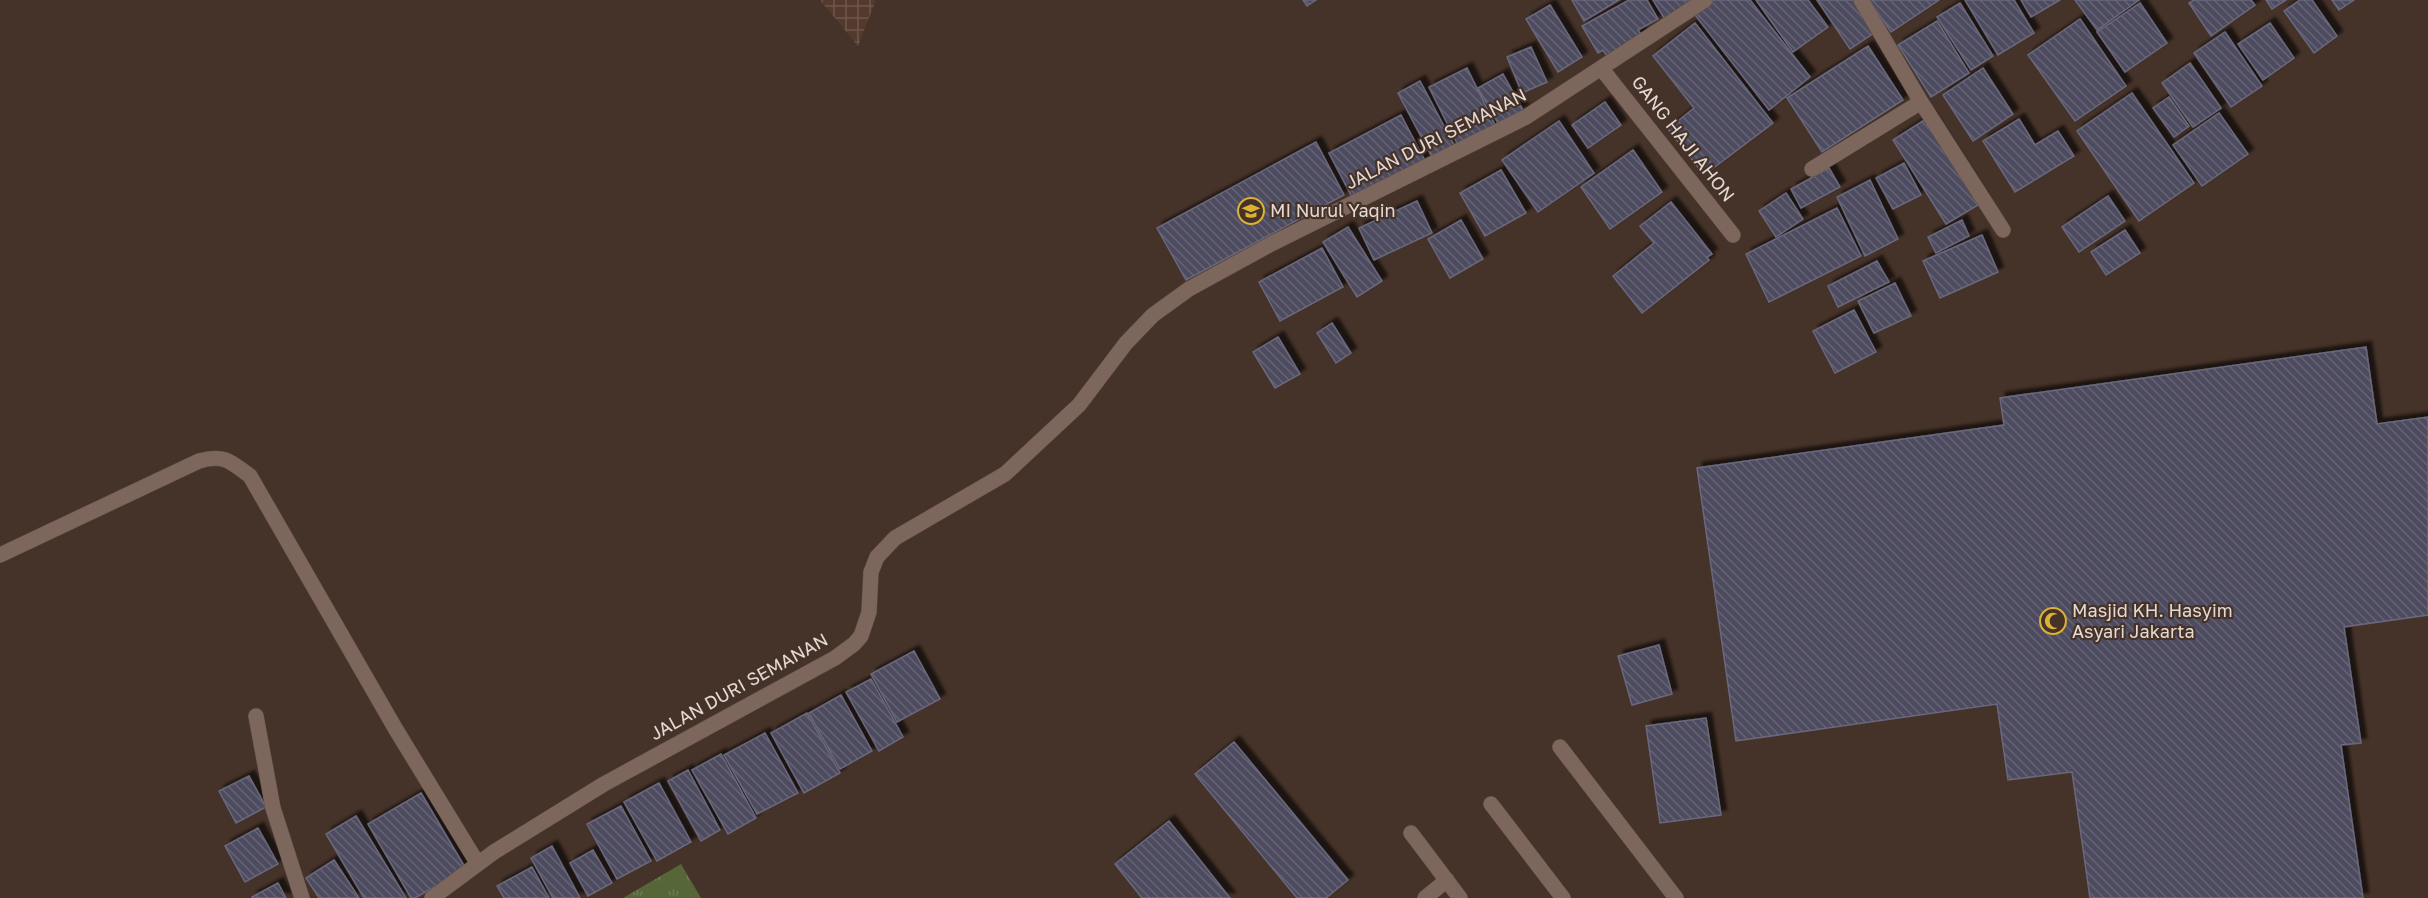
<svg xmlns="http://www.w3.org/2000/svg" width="2428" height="898" font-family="'Golos Text',sans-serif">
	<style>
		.industrial { fill: url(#industrial-grid) }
		.grass { fill: url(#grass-tufts) }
		.building { fill: url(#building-back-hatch); stroke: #6a687d; stroke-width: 1.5; filter: url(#shadow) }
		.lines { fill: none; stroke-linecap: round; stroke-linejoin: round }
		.minor-casing { stroke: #5f4f47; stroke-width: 16 }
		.minor { stroke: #7d675d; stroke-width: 15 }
		.labels { text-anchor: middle; stroke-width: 4.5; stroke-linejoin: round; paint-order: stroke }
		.street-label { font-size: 18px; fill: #e5d9d3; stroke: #453228 }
		.poi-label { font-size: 18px; fill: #e5d9d3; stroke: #453228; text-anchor: start }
	</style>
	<defs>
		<pattern id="industrial-grid" width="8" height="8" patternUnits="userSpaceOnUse" patternTransform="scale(1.5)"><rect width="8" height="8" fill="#533a2d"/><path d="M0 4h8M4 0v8" fill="none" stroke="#6c564b"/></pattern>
		<pattern id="grass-tufts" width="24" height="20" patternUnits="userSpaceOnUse" patternTransform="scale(1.5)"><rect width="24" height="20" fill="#566638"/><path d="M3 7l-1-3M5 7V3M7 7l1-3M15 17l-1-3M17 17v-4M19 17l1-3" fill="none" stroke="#6e7b54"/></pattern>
		<pattern id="building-back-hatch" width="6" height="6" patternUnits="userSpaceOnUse" patternTransform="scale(1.5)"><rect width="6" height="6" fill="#4d4b5e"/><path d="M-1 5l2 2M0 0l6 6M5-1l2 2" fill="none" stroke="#666474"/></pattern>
		<filter id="shadow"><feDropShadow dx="5.5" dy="-5.5" stdDeviation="1.5" flood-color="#0009"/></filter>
	</defs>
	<rect width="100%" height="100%" fill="#453228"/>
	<path class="industrial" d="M820,0H876L858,46Z"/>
	<path class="grass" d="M681,864L701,898H623Z"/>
	<path class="building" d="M1303,0H1316L1307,6Z
		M1572,0H1619L1584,21Z
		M1629,0H1647L1658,19L1638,30L1642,36L1607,56L1603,50L1598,53L1582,26Z
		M1653,0H1700L1666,21Z
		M1714,0H1750L1810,77L1769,110L1695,15Z
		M1756,0H1808L1828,27L1793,52Z
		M1817,0H1857L1877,31L1850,49Z
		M1869,0H1939L1891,32Z
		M1965,0H2014L2034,33L1998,55Z
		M2021,0H2060L2031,17Z
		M2075,0H2139L2097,30Z
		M2194,0H2251L2255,5L2211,36L2189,3Z
		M2266,0H2286L2272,9Z
		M2300,0H2312L2337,36L2314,53L2284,11Z
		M2332,0H2354L2339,10Z
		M1960,3L1993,56L1971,70L1937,17Z
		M2140,3L2167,43L2125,72L2097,32Z
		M1550,5L1582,57L1558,72L1526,19Z
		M2080,19L2126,86L2075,121L2028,55Z
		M1937,21L1969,73L1931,97L1898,45Z
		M1695,23L1773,123L1704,175L1668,129L1694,108L1653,56Z
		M2270,23L2294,58L2263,80L2238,44Z
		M2225,32L2262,86L2231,107L2194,53Z
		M1868,46L1903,100L1822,152L1787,98Z
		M1531,47L1547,82L1522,93L1507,57Z
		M2190,63L2221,108L2193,127L2162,83Z
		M1467,68L1496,127L1458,145L1429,87Z
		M1983,68L2013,114L1973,141L1943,95Z
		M1503,74L1523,110L1498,123L1478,88Z
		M1420,81L1454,145L1432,157L1398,93Z
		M2132,93L2194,183L2139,221L2077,131Z
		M2169,97L2189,126L2174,137L2153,108Z
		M1605,102L1621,125L1588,148L1572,125Z
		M2219,113L2248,154L2202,186L2173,145Z
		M1401,115L1425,161L1353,199L1329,153Z
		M1929,117L1983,202L1946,224L1893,140Z
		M2019,119L2035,145L2058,131L2074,156L2015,192L1983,141Z
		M1559,121L1594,173L1538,212L1502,160Z
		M1316,142L1344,195L1186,280L1157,228Z
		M1633,150L1662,192L1610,229L1581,187Z
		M1904,163L1921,195L1893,209L1876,178Z
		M1829,168L1840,187L1801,208L1791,189Z
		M1501,170L1526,213L1485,236L1460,193Z
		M1870,180L1898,239L1865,256L1837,197Z
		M1786,193L1803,219L1776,237L1759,211Z
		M2108,196L2125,221L2079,252L2062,227Z
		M1417,201L1432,233L1374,260L1359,228Z
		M1671,202L1712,254L1707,257L1709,260L1642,313L1613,276L1654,243L1640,226Z
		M1837,208L1861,256L1769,302L1746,254Z
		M1461,220L1483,259L1450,278L1428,239Z
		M1962,220L1969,236L1936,253L1928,237Z
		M1348,227L1382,281L1357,297L1323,242Z
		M2125,230L2140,253L2106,275L2091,252Z
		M1982,235L1998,272L1940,298L1923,261Z
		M1322,248L1343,287L1280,321L1259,282Z
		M1877,261L1889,282L1838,307L1828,286Z
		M1895,283L1911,316L1874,333L1858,301Z
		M1854,310L1876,352L1835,373L1813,331Z
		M1332,323L1351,353L1336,363L1317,333Z
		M1278,337L1300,374L1275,388L1253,352Z
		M2366,347L2377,424L2428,417V615L2344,627L2361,743L2341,745L2363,898H2090L2072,772L2008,780L1997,704L1736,741L1697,468L2004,425L2000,398Z
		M1659,645L1672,694L1632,705L1618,656Z
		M914,651L940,699L897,722L871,674Z
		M871,679L903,737L879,751L846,692Z
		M841,695L872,751L840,769L809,713Z
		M807,713L840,773L804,793L771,733Z
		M1706,718L1721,815L1660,823L1646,726Z
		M765,733L798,793L757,814L724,755Z
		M1234,742L1348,880L1326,898H1297L1195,774Z
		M721,754L756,818L728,834L692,770Z
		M688,770L720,830L701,841L668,781Z
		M249,776L266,807L236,823L219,791Z
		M659,783L691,842L657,861L624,802Z
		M421,793L466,869L415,898H411L368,824Z
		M621,806L651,861L617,879L587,824Z
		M356,816L406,898H364L326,834Z
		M1169,821L1230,898H1142L1115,864Z
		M258,828L278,864L245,882L225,846Z
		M552,846L580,898H553L531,858Z
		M593,850L612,883L588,896L570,863Z
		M334,860L359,898H319L306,878Z
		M532,867L549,898H504L497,886Z
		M278,883L286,898H252V897Z"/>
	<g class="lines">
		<defs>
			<path id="minor" d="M1861,0L1921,102L2003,230
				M1601,68L1733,235
				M1812,169L1921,102
				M0,555L199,461C224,454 230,461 250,476L395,728L478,864
				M256,716L273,808L302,898
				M1560,747L1676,898
				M1491,804L1563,898
				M1411,833L1460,898
				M432,898L494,852L604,784L835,658L854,644L861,636L869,612L871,572L877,557L895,538L1005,474L1079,405L1126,343L1153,315L1189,289L1271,244L1526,117L1705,0
				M1425,898L1447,880"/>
		</defs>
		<use href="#minor" class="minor-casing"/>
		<use href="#minor" class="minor"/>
	</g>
	<defs>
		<symbol id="school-ring" viewBox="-11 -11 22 22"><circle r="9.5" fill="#453228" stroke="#dbb233" stroke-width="1.5"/><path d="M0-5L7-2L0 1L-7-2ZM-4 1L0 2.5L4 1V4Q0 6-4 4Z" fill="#dbb233"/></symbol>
		<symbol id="mosque-ring" viewBox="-11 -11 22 22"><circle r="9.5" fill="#453228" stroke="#dbb233" stroke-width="1.5"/><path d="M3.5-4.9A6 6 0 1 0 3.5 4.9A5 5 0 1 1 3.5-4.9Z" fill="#dbb233"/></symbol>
	</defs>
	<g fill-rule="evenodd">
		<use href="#school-ring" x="1236" y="196" width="30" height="30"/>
		<use href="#mosque-ring" x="2038" y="606" width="30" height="30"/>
	</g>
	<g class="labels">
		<g class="street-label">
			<text transform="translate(1436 139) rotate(-27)" y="6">JALAN DURI SEMANAN</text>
			<text transform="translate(1683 139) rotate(52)" y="6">GANG HAJI AHON</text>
			<text transform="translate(739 687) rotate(-29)" y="6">JALAN DURI SEMANAN</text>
		</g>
		<g class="poi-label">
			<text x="1270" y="217">MI Nurul Yaqin</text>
			<text x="2072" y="617">Masjid KH. Hasyim<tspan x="2072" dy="21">Asyari Jakarta</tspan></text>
		</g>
	</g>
</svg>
